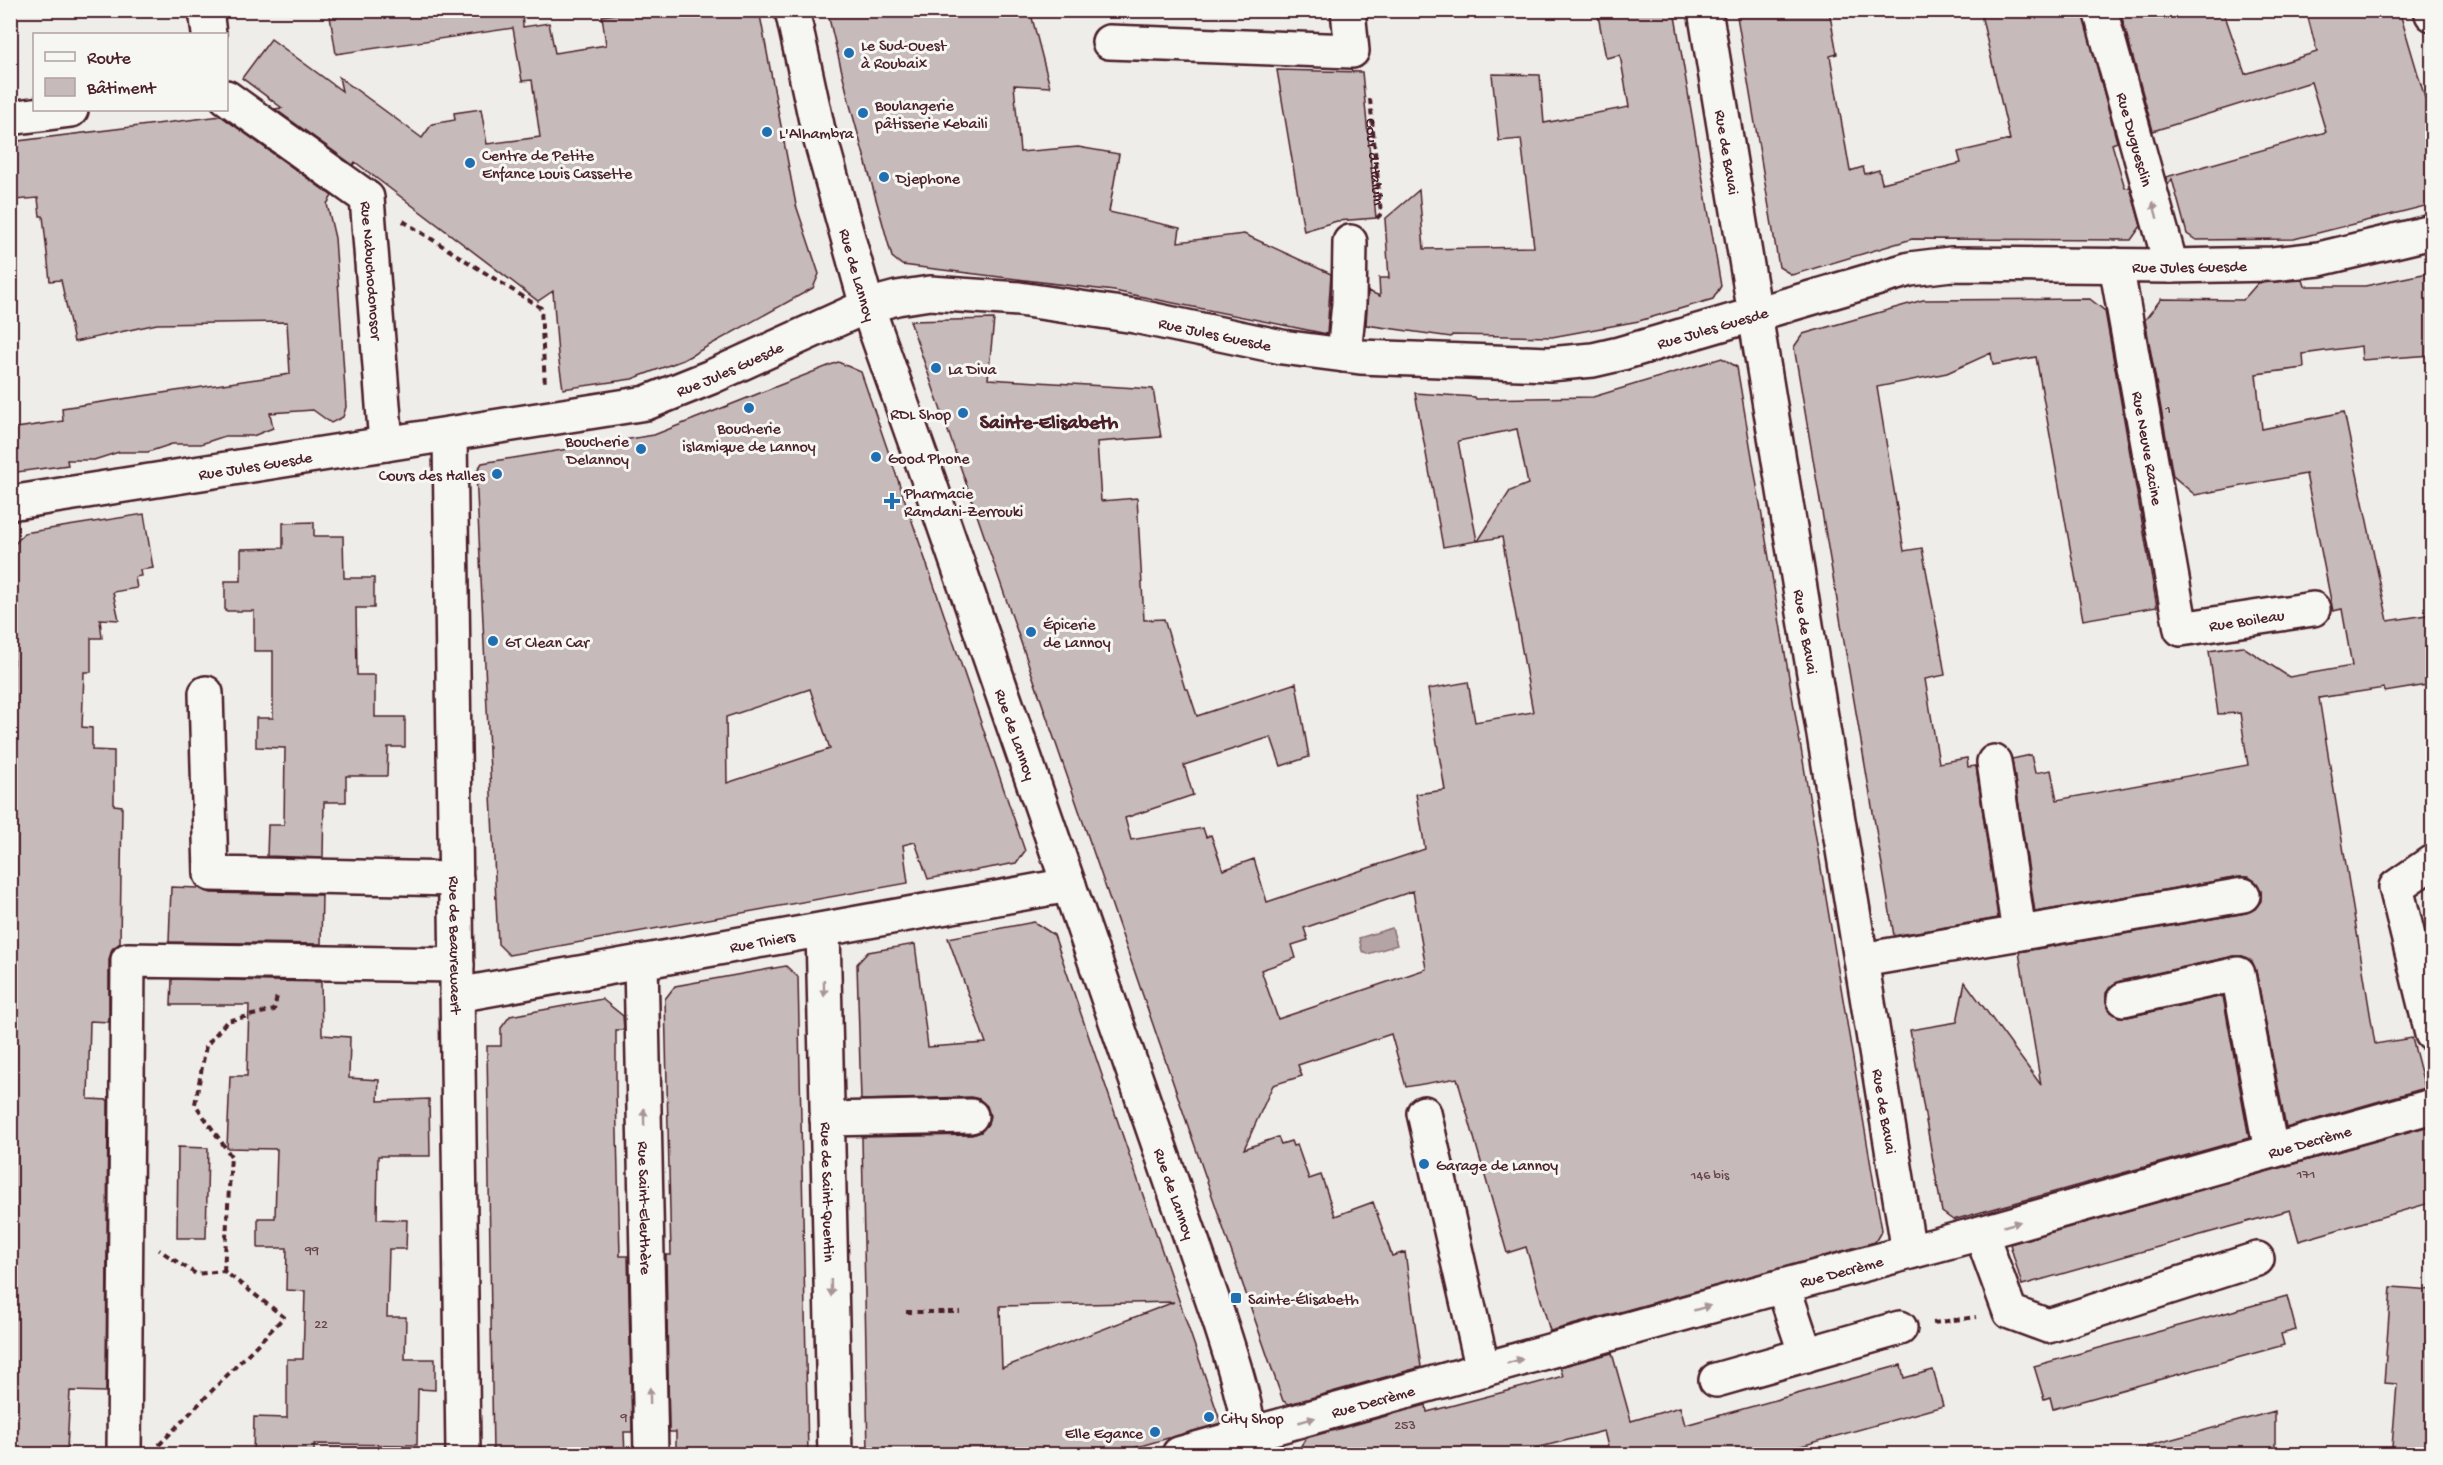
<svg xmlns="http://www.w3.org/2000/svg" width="2443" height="1465" font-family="'Gochi Hand',sans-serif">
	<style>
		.water { fill: #b4a4a5; stroke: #8a6f74; stroke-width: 1.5 }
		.building { fill: #c6babb; stroke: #4a1f2b; stroke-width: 1.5; fill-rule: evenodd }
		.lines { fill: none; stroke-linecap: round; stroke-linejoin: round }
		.minor-casing { stroke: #4a1f2b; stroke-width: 38 }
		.major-casing { stroke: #4a1f2b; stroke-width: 38 }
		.path { stroke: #4a1f2b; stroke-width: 4; stroke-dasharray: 6 4.5; stroke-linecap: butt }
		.minor { stroke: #f6f6f2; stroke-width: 33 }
		.major { stroke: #f6f6f2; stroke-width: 33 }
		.oneway { fill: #a99598 }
		.poi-dot { fill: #1f6fb2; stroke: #f6f6f2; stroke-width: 2 }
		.labels { text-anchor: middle; stroke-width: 6; stroke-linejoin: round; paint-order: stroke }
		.number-label { font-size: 14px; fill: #69464f }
		.poi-label { font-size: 16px; fill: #4a1f2b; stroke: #f6f6f2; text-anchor: start }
		.street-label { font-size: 16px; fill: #4a1f2b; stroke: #f6f6f2 }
		.quarter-label { font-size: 20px; font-weight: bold; fill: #4a1f2b; stroke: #f6f6f2 }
	</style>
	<rect width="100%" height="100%" fill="#efedea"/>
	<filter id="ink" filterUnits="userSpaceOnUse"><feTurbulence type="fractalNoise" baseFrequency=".0167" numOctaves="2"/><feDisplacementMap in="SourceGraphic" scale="12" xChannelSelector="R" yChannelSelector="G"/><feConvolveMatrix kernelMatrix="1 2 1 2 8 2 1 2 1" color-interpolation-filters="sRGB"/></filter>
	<g filter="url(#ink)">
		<path class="water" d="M1392,928L1397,945L1368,954L1362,951L1359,938Z"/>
		<path class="building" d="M329,10H522L523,27L549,23L555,53L606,45L602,16L645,10H759L796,205L819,274L813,288L683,360L632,379L563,389L558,355L553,291L538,301L355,162L353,165L275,109L282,108L242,78L271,39L342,91L339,77L422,138L432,124L455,120L454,113L481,109L487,144L540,137L532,80L522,81L513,28L336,54Z
			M827,10H1030L1050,87L1014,85L1020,152L1078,147L1119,154L1109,212L1180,228L1178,242L1244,234L1331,274L1327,334L1114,291L902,265L892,257L850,105Z
			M1597,10H1674L1721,286L1713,299L1639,321L1552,337L1452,335L1451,337L1366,325L1368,291L1380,296L1379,278H1389L1385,219L1419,190L1424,249L1534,247L1521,139L1499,141L1492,74L1540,75L1544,123L1629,107L1620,55L1606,58Z
			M1736,10H1829L1837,54L1830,56L1850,171L1863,167L1865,174L1879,170L1882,183L1961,163L1958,152L2010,140L1980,10H2082L2117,142L2112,144L2125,188L2130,187L2141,226L2131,240L1912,239L1792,275L1779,267Z
			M2120,10H2223L2245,74L2317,52L2306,10H2399L2433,125V204L2294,239L2196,240L2187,234L2172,179L2168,185L2166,177L2326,132L2311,82L2153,131Z
			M1277,70L1362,72L1376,218L1337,221L1304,231Z
			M221,116L332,196L327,204L335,238L341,325L346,407L343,417L331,423L313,410L270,413L273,428L253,436H225L201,444H172L148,452H119L94,460H67L68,465L10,473V429L63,421L62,408L290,374L287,322L157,324L74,342L61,280L50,281L43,216H40L38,198L14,200L10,180V142Z
			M2433,272V355L2362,360L2361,346L2303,354L2304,368L2256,374L2262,429L2344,412L2388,621L2433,614V684L2385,692L2384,688L2319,698L2375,1044L2412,1038L2425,1088L2286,1128L2256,971L2252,961L2243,956H2234L2120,981L2111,986L2106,993V1002L2111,1012L2119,1017H2128L2223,996L2249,1138L1953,1220L1942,1212L1910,1030L1957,1022L1965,982L2041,1085L2019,952L2246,913L2255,909L2261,901V891L2257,883L2249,877H2240L2035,912L2012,759L2031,755L2035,773L2051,770L2057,800L2248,765L2240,713L2218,714L2209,651L2242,646L2289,677L2352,666L2342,609L2333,611L2306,474L2195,495L2173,476L2145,320L2161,299L2243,300L2258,283L2303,280L2305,286H2365Z
			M2090,299L2105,311L2157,607L2083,620L2036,357L1993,365L1991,353L1947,373L1877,387L1904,551L1922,548L1940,644L1945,675L1925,679L1939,763L1967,758L1968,767L1976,766L1998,918L1894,936L1794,347L1803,334L1923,300Z
			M994,319L988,379L1153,389L1161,437L1097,442L1101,501L1137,498L1144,620L1164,619L1185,689H1188L1197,716L1296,683L1309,757L1281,766L1271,737L1184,765L1193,795L1125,818L1131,840L1203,828L1206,837L1211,835L1223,870L1254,859L1267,902L1425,849L1416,794L1445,790L1428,689L1468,682L1475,722L1533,712L1502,537L1478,541L1510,491L1528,484L1517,429L1458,441L1477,541L1443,547L1415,393L1475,397L1476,399L1593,397L1722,358L1737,367L1877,1202L1882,1230L1875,1242L1550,1331L1526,1247L1507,1253L1457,1078L1406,1087L1391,1034L1298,1065L1302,1076L1273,1085L1244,1149L1278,1137L1281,1144L1291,1141L1293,1146L1297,1145L1309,1179L1321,1175L1335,1216L1373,1202L1392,1256L1405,1252L1421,1367L1289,1404L1283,1401L910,321ZM1413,891L1426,969L1278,1019L1261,970L1296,958L1292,945L1308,940L1304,928Z
			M838,362L861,372L1025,851L1016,863L928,879L915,842L903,845L908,883L509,955L498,944L476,472L482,463L654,435ZM810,689L830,749L727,783L726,717Z
			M144,514L153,568L140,570L141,576L135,577L137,588L113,592L119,620L100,619L102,638H91V672H84L82,727L92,728V750L114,751V805L122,806L120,943L112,949L109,960V1022L90,1021L88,1099L108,1100L106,1392L70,1391L67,1450H47L46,1455H10V862L15,544L24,533Z
			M314,522V536H343L344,578H374V608H356L357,675H375V717H405V747H388L387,776H346V802H324L323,858L267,856L268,825H284L285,748L256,747V718H273V651H254V611H225V581H241V549L283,548V523Z
			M171,887L199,888L211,893L322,895L321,944L169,942Z
			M1034,922L1054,935L1221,1423L1109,1455H868L862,1137L972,1135L981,1132L988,1124L990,1116L987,1106L979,1099L971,1097L861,1100L857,964L868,952L915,944L928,1047L986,1043L948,938ZM1174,1302L1002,1368L1000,1306Z
			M786,966L798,977L808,1455H676V1432H669L666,1255H671L665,999L675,986Z
			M172,979L321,982L322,1035L350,1037L349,1078L379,1080L378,1101L429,1099L430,1156H378L377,1219L407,1220L406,1249H389L387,1317H406L405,1359H435V1390L418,1389L417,1445L314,1444V1455H253L254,1417L287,1418V1359H303L305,1291L286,1290L287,1248H258V1218H275L277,1149L227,1148L230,1076H247L249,1005H171Z
			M602,999L623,1016L624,1030H616V1092L620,1256H628L632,1432H624L625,1455H493L487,1046H501V1028L510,1016Z
			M2433,1125V1202L2299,1241L2290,1210L2022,1285L2010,1244Z
			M178,1147L208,1148L206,1238H177Z
			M2391,1287L2433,1290V1450L2392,1447L2397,1384L2384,1383Z
			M2287,1296L2296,1330L2281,1334L2284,1345L2053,1409L2050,1397L2044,1399L2034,1366Z
			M1612,1353L1631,1421L1680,1407L1685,1425L1901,1365L1904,1378L1933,1370L1943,1406L1769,1455H1610L1604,1431L1536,1448L1537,1455H1295L1306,1438L1426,1405L1427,1412L1519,1388L1563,1376L1560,1367Z
			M2275,1411V1455H2148L2147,1446Z"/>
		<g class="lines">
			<defs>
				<g id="minor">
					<path d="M206,10L209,34"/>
					<path id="s2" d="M1705,10L1909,1252"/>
					<path id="s3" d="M2100,10L2171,266"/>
					<path d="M2431,10L2432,14"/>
					<path d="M1109,42L1352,51L1348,10"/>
					<path id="s4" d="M226,97L367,198L386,444"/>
					<path d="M10,118L71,110"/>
					<path id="s5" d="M2116,265L2181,629L2313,609"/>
					<path d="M1344,355L1349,303L1350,242"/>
					<path id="s6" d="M450,435L463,1454"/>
					<path id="s7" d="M10,503L646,403L711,377L867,306L897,298L930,293L1019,299L1135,316L1282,347L1360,357L1549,364L1593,360L1619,354L1910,269L1951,264L2171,266L2272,264L2319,259L2432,232"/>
					<path d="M206,693L211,874L456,879"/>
					<path d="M1994,762L2019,933"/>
					<path d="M2432,862L2396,887L2432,1034"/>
					<path id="s8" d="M823,930L835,1454"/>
					<path d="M1862,960L2243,895"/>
					<path id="s9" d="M641,962L651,1454"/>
					<path id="s10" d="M457,995L1069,885"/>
					<path d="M2124,999L2238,974L2271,1151"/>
					<path d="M1424,1113L1483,1370"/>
					<path d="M827,1119L971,1116"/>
					<path d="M1981,1233L2010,1312L2048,1326L2257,1259"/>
					<path d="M1783,1286L1806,1355"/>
					<path d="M1716,1380L1900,1328"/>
					<path d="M124,1454L128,960L457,965"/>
					<path id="s11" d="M1179,1454L1783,1286L1981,1233L2432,1106"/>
				</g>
				<g id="major">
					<path id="s12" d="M792,10L818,130L867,306L923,464L1217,1313C1232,1359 1248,1406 1252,1454"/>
				</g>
			</defs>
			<use href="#minor" class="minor-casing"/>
			<use href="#major" class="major-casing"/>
			<g class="path">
				<path id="s1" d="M1370,99L1381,214L1374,221"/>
				<path d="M403,221L541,308L545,386"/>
				<path d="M224,1271L231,1156L195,1104L206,1046L227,1021L274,1010L277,996"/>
				<path d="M906,1312H960"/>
				<path d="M1933,1323L1976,1317"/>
				<path d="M159,1445L284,1317L224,1271L196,1274L159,1250"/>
			</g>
			<use href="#minor" class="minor"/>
			<use href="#major" class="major"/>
		</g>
		<defs><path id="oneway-solid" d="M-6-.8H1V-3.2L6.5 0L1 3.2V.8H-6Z" transform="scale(1.5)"/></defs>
		<g class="oneway">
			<use href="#oneway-solid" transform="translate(2155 210) rotate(-105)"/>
			<use href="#oneway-solid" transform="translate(824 988) rotate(89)"/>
			<use href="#oneway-solid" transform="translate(644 1117) rotate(-91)"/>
			<use href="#oneway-solid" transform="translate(2012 1224) rotate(-16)"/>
			<use href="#oneway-solid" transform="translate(831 1288) rotate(89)"/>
			<use href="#oneway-solid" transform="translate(1702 1308) rotate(-16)"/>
			<use href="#oneway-solid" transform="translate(1515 1361) rotate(-16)"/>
			<use href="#oneway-solid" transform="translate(650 1396) rotate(-91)"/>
			<use href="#oneway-solid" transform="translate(1307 1420) rotate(-16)"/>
		</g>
	</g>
	<g class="poi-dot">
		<circle cx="849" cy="53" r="6"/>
		<circle cx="863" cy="113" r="6"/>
		<circle cx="767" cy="132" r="6"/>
		<circle cx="470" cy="163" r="6"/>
		<circle cx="884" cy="177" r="6"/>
		<circle cx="936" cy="368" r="6"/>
		<circle cx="749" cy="408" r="6"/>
		<circle cx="963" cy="413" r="6"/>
		<circle cx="641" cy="449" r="6"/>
		<circle cx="876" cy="457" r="6"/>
		<circle cx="497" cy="474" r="6"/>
		<path d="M889 492h6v6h6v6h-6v6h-6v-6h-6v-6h6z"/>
		<circle cx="1031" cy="632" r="6"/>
		<circle cx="493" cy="641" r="6"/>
		<circle cx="1424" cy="1164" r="6"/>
		<rect x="1230" y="1292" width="12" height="12" rx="3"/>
		<circle cx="1209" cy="1417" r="6"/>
		<circle cx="1155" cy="1432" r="6"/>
	</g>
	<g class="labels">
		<g class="number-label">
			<text x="2168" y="413">1</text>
			<text x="2306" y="1178">171</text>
			<text x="1710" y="1179">146 bis</text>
			<text x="312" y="1254">99</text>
			<text x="321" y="1328">22</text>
			<text x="624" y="1421">9</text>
			<text x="1405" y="1429">253</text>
		</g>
		<g class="poi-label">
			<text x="861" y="50">Le Sud-Ouest<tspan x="861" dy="18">à Roubaix</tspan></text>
			<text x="875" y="110">Boulangerie<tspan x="875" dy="18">pâtisserie Kebaili</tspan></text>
			<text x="779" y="138">L'Alhambra</text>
			<text x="482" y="160">Centre de Petite<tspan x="482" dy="18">Enfance Louis Cassette</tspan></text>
			<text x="896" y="183">Djephone</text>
			<text x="948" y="374">La Diva</text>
			<text x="951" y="419" text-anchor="end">RDL Shop</text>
			<text x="749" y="433" text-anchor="middle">Boucherie<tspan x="749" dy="18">islamique de Lannoy</tspan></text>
			<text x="629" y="446" text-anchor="end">Boucherie<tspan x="629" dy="18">Delannoy</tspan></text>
			<text x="888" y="463">Good Phone</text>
			<text x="485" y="480" text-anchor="end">Cours des Halles</text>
			<text x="904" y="498">Pharmacie<tspan x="904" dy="18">Ramdani-Zerrouki</tspan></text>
			<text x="1043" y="629">Épicerie<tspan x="1043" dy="18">de Lannoy</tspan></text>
			<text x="505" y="647">GT Clean Car</text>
			<text x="1436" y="1170">Garage de Lannoy</text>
			<text x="1248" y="1304">Sainte-Élisabeth</text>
			<text x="1221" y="1423">City Shop</text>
			<text x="1143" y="1438" text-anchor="end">Elle Egance</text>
		</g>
		<g class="street-label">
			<text dy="6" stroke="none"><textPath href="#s3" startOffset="134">Rue Duguesclin</textPath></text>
			<text dy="6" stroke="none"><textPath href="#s2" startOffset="144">Rue de Bavai</textPath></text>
			<text dy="6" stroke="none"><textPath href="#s1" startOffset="63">Cour d'Haluin</textPath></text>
			<text dy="6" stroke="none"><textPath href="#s7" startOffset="2228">Rue Jules Guesde</textPath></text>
			<text dy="6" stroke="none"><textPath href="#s4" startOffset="246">Rue Nabuchodonosor</textPath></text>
			<text dy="6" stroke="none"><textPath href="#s12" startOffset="273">Rue de Lannoy</textPath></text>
			<text dy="6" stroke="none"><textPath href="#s7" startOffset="1742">Rue Jules Guesde</textPath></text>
			<text dy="6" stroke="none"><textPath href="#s7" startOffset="1238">Rue Jules Guesde</textPath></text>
			<text dy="6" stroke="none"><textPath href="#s7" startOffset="734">Rue Jules Guesde</textPath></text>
			<text dy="6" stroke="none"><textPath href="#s5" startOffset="186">Rue Neuve Racine</textPath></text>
			<text dy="6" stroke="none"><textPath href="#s7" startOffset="248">Rue Jules Guesde</textPath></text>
			<text dy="6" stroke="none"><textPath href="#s5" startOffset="436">Rue Boileau</textPath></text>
			<text dy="6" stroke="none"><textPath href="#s2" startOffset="630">Rue de Bavai</textPath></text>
			<text dy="6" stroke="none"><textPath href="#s12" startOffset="759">Rue de Lannoy</textPath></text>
			<text dy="6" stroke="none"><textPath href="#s10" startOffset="310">Rue Thiers</textPath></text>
			<text dy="6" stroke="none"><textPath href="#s6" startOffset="510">Rue de Beaurewaert</textPath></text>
			<text dy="6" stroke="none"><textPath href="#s2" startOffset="1116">Rue de Bavai</textPath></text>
			<text dy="6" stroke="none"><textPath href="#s11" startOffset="1173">Rue Decrème</textPath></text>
			<text dy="6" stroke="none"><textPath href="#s8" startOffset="262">Rue de Saint-Quentin</textPath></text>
			<text dy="6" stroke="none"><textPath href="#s12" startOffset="1245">Rue de Lannoy</textPath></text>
			<text dy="6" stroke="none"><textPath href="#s9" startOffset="246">Rue Saint-Eleuthère</textPath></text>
			<text dy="6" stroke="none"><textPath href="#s11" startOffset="687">Rue Decrème</textPath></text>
			<text dy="6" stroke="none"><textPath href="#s11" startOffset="201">Rue Decrème</textPath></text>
		</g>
		<g class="quarter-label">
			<text x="1049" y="428">Sainte-Elisabeth</text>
		</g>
	</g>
	<rect width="2443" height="1465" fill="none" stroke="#f6f6f2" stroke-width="36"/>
	<rect x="18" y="18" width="2407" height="1429" fill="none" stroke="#4a1f2b" stroke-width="2" filter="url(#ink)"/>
	<rect x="33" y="33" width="195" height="78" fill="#f6f6f2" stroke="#b1a0a2" stroke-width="1.5"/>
	<rect x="45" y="52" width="30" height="9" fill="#f6f6f2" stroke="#b1a0a2" stroke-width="1.5"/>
	<text x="87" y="63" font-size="18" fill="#4a1f2b">Route</text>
	<rect x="45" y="78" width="30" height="18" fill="#c6babb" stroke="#b1a0a2" stroke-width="1.5"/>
	<text x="87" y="93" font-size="18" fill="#4a1f2b">Bâtiment</text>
</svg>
